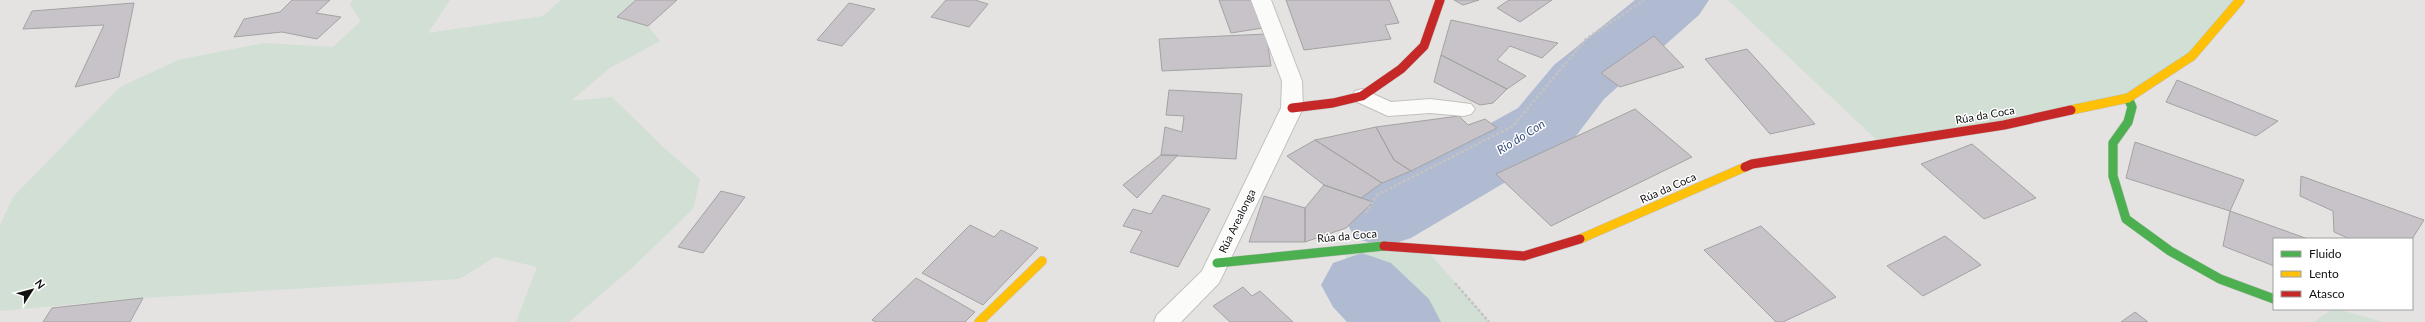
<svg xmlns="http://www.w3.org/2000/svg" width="2425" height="322" font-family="Lato,sans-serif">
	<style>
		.green { fill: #d1dfd4 }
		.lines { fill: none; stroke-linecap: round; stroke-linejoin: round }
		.river { fill: #b0bbd2; fill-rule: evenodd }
		.building { fill: #c7c3c8; stroke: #a3a3a2 }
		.street-casing { stroke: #c2c1bf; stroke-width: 2 }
		.fast-casing { stroke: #c2c1bf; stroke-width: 10 }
		.slow-casing { stroke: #c2c1bf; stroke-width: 10 }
		.jam-casing { stroke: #c2c1bf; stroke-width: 10 }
		.path { stroke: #c4c3c3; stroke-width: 2.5; stroke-dasharray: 3 2; stroke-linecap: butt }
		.street { fill: #fbfbfa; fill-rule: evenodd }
		.fast { stroke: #4caf50; stroke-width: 9 }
		.slow { stroke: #ffc107; stroke-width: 9 }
		.jam { stroke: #c62828; stroke-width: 9 }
		.labels { text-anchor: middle; stroke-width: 3; stroke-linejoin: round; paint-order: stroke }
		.street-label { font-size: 11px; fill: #121111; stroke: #fff }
		.water-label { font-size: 12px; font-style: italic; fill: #354b79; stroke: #fff }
	</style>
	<rect width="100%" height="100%" fill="#e4e3e1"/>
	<path class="green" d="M353,0H450L428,33L543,16L561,0H636L618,17L648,26L660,41L610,68L571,101L612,97L662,146L700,179L693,209L634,266L569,322H516L537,267L495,257L459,279L143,298L0,311V225L13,197L120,87L178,60L264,43L333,47L361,21L350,5Z
		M1728,0H2240L2192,56L2128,98L1881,144Z
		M1345,248H1425L1489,322H1353Z
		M2332,309H2337L2383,322H2314Z"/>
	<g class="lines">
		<path class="river" d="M1635,0H1709L1699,15L1604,99L1570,144L1411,238L1383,247L1355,238L1344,218L1355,198L1518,108L1554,65Z
			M1362,253L1391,263L1429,299L1441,322H1347L1333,307L1321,285L1333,263Z"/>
	</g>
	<path class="building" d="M292,0H330L316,13L341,17L317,39L282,32L234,37L244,19L280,12Z
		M636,0H677L648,26L617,17Z
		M946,0H975L988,4L969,27L931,17Z
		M1219,0H1252L1263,28L1231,33Z
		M1286,0H1389L1399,23L1385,25L1391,39L1304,50Z
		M1454,0H1479L1463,5Z
		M1509,0H1552L1520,22L1497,8Z
		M134,3L119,77L75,87L104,25L23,29L32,11Z
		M849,3L875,9L842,46L817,40Z
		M1451,20L1558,43L1542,58L1510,46L1497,60L1526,76L1507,89L1441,55Z
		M1266,34L1271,66L1162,71L1159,39Z
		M1654,36L1684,67L1620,87L1601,73Z
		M1747,49L1815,124L1770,134L1705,59Z
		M1441,55L1507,89L1493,103L1480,105L1434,82Z
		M2177,80L2278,121L2256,136L2166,102Z
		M1169,90L1242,94L1236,159L1161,155L1165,127L1182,132L1184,116L1166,115Z
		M1635,109L1692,157L1551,226L1496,174Z
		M1459,116L1468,125L1485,119L1497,128L1411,171L1394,160L1376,127Z
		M1376,127L1394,160L1411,171L1382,183L1315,140Z
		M1315,140L1382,183L1361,198L1324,185L1287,156Z
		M2135,142L2244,180L2230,211L2126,178Z
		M1972,144L2036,198L1984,219L1921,164Z
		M1161,155H1178L1137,198L1123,185Z
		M2301,176L2424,220L2412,239H2350L2334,232L2333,211L2300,196Z
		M1324,185L1373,202L1346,228L1305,242V208Z
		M721,191L745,197L703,253L678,247Z
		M1163,195L1210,209L1178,267L1130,252L1142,231L1123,226L1133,209L1151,214Z
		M1264,196L1305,208V242H1249Z
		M2230,211L2308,239H2274V266L2223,246Z
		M970,225L994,237L1001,230L1038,248L983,305L922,273Z
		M1761,226L1836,297L1783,322H1776L1704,250Z
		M1945,236L1981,265L1923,296L1887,266Z
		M916,278L975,312L965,322H876L872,320Z
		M1243,287L1252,296L1260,291L1293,322H1230L1213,306Z
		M143,298L130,322H43L52,308Z
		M2135,312L2148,322H2121Z"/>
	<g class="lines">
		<defs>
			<path id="street" d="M1251,0H1271L1302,81L1303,108L1219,283L1181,322H1154L1157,315L1202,271L1281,108L1282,81Z
				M1362,89L1391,102L1430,99L1471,104L1475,109L1471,114L1464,116L1430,113L1388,116L1355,101L1352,96L1355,91Z"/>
			<path id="fast" d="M2128,98L2132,107L2128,122L2113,143V176L2126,219L2170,251L2220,279L2274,299
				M1217,263L1384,246"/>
			<path id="slow" d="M2071,110L2128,98L2192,56L2240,0
				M1580,239L1745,167
				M979,322L1042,261"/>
			<path id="jam" d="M1292,108L1333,103L1362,96L1401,69L1424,46L1440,0
				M1745,167L1752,164L2004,125L2071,110
				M1384,246L1524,256L1580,239"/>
		</defs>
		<use href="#street" class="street-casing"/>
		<use href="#fast" class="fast-casing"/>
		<use href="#slow" class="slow-casing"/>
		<use href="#jam" class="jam-casing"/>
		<path class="path" d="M1366,213L1377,195L1513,126L1586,39L1644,0
			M1455,283L1489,322"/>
		<use href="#street" class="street"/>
		<use href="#fast" class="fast"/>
		<use href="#slow" class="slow"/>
		<use href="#jam" class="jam"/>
	</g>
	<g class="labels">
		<g class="street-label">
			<text transform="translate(1985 115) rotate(-10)" y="4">Rúa da Coca</text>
			<text transform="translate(1668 188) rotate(-24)" y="4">Rúa da Coca</text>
			<text transform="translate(1237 221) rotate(-64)" y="4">Rúa Arealonga</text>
			<text transform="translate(1347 236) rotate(-5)" y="4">Rúa da Coca</text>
		</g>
		<g class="water-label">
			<text transform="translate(1521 137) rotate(-32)" y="4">Río do Con</text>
		</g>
	</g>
	<rect x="2273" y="238" width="140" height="72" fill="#ffffff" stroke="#a0a0a0"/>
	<rect x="2281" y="251" width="20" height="6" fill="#4caf50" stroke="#a0a0a0"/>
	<text x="2309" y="258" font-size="12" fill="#121111">Fluido</text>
	<rect x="2281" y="271" width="20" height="6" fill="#ffc107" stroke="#a0a0a0"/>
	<text x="2309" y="278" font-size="12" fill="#121111">Lento</text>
	<rect x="2281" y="291" width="20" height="6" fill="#c62828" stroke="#a0a0a0"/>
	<text x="2309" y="298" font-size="12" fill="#121111">Atasco</text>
	<g transform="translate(32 290) rotate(54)" stroke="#ffffff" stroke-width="3" paint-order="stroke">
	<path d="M0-3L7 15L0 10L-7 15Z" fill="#121111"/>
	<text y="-6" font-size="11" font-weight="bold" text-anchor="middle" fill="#121111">N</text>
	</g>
</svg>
